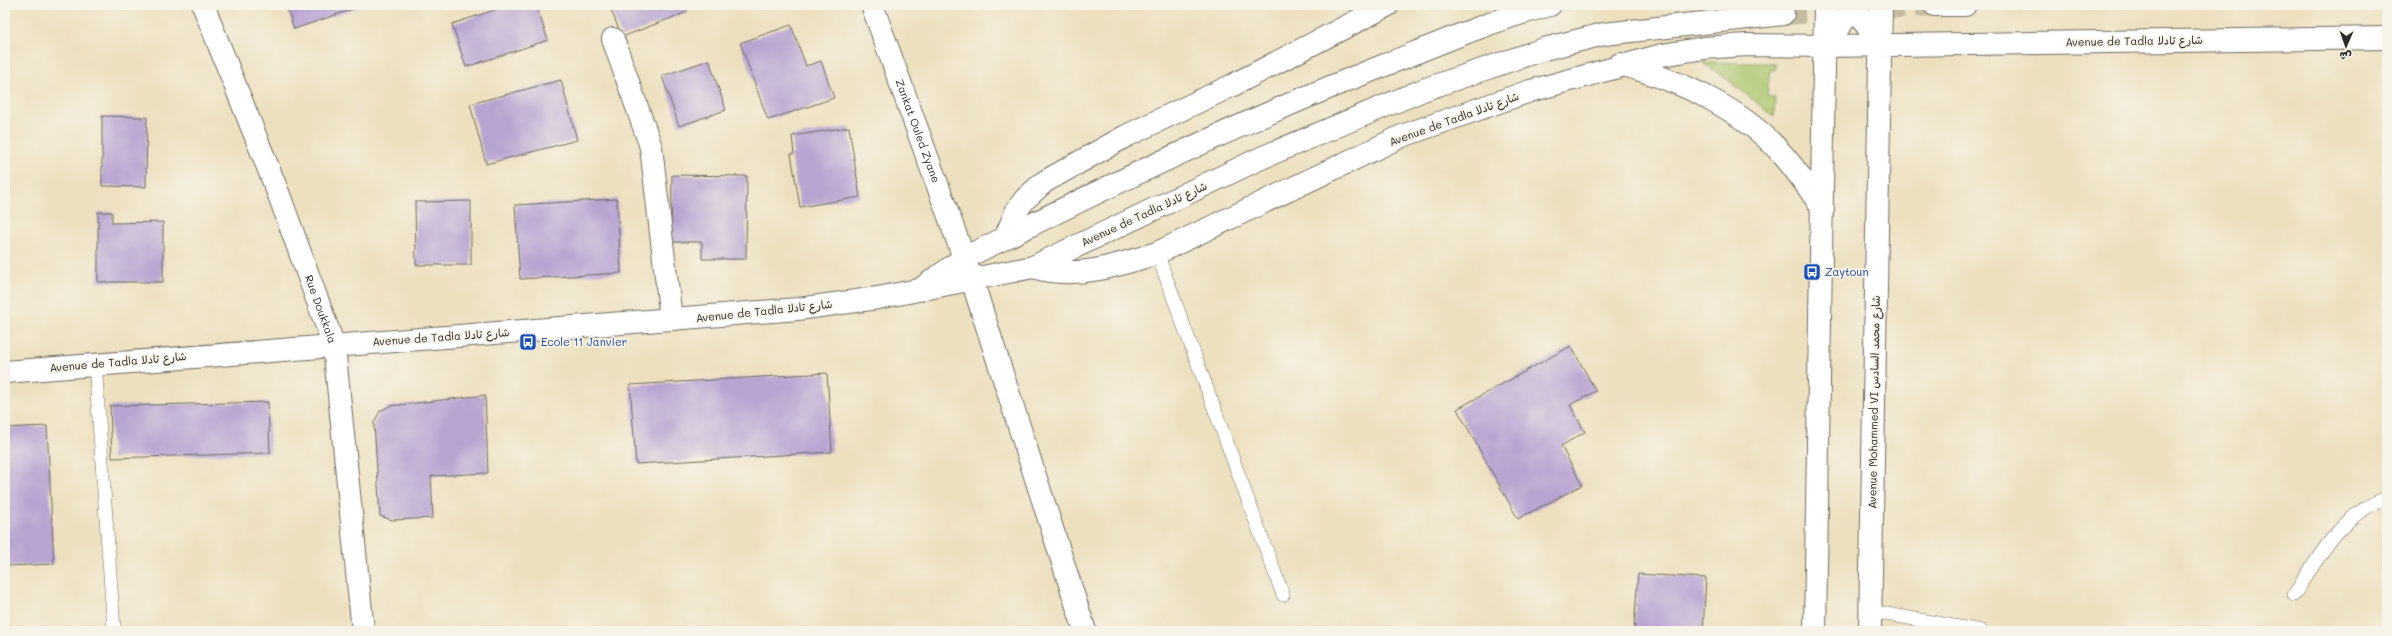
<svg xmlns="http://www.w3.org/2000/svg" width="2392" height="636" font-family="Mali,'Playpen Sans Arabic',sans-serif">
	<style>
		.green { fill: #a9c56b; stroke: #6a784b }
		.building { fill: #b8a4d1 }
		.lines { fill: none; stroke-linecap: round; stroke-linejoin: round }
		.secondary-tunnel { stroke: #c6bca1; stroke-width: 22; stroke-dasharray: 22 11; stroke-linecap: butt }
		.lane-casing { stroke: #6f6a5f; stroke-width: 14 }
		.street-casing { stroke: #6f6a5f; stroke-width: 24 }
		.secondary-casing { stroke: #6f6a5f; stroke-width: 24 }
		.primary-casing { stroke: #6f6a5f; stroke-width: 24 }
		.lane { stroke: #fff; stroke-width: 13 }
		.street { stroke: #fff; stroke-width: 22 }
		.secondary { stroke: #fff; stroke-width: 22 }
		.primary { stroke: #fff; stroke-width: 22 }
		.labels { text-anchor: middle; stroke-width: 3.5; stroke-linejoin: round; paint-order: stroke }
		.street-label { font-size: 11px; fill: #2b2b2b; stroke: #f7f3e8 }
		.transit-label { font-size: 11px; fill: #164399; stroke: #f7f3e8; text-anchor: start }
	</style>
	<rect width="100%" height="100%" fill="#f7f3e8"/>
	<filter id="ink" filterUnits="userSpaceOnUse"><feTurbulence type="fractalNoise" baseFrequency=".025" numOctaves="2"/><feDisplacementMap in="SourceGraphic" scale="8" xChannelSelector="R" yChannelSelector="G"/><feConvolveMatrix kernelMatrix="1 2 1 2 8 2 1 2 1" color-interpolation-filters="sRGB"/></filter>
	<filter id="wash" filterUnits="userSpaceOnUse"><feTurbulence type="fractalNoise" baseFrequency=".012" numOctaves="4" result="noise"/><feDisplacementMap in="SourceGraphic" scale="16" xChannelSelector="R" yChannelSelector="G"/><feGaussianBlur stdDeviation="0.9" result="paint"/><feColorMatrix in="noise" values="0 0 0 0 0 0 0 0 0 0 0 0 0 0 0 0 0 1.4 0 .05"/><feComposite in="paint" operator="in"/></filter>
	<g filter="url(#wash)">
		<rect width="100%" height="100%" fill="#ede0bf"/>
		<path class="green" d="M1702,62L1775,63V70H1770L1767,96L1775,97L1774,117L1731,82Z"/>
		<g id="blocks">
			<path class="building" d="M286,5H365L294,29Z
				M510,5H536L548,40L466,67L452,24Z
				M609,5H685L687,12L622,37Z
				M791,25L806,66L821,61L834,98L768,120L740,43Z
				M709,60L726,110L679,126L662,76Z
				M561,80L577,140L486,164L470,104Z
				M102,116L147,117L146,187L102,186Z
				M849,127L860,197L800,207L791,154H794L792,136Z
				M672,175L747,176L746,259H702V242H671Z
				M617,199L621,273L520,279L515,205Z
				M471,201V265H416L415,202Z
				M98,212H112V223L163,222V282H98Z
				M1571,346L1596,391L1570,405L1585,432L1561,446L1582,485L1518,519L1457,409Z
				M827,373L832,452L636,464L630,385Z
				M485,395L488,473L431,476L433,518L392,520L380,516L374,423L380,411L390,406Z
				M268,402L270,453L112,458L110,406Z
				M47,426L54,564L5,566V428Z
				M1638,574L1706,578L1703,631H1634Z"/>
		</g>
	</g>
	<g filter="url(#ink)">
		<use href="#blocks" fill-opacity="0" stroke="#6f6a5f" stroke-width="1"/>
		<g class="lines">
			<path class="secondary-tunnel" d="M1783,14L1935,5"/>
			<defs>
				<path id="lane" d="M1157,253L1283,595
					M95,363L114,631
					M2294,595C2319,557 2341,513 2387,498
					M1870,611L1981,631"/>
				<g id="street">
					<path id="s1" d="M203,5L279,195L334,346L363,631"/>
					<path id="s2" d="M872,5L972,280L1085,631"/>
					<path d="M613,39L651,147L671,319"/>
				</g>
				<path id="secondary" d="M1935,5H1965
					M1005,238C1130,175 1255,116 1385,65C1440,43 1493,20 1550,5
					M1033,267L1261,158L1423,90L1544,49L1604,34L1783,14
					M925,286L964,258L1005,238L1017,210L1025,199L1044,182L1126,136L1233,85L1388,5
					M5,372L798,309L878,298L1033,267C1074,280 1117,266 1157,253L1402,136L1530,91L1662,55L1704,48L1746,45L1825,46L1855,5"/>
				<path id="primary" d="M1852,5L1881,46
					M1825,46L2387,38
					M1620,64C1680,81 1741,107 1783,155C1798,172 1810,190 1823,209
					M1815,631L1825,5
					M1870,631L1881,5"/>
			</defs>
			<use href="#lane" class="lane-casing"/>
			<use href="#street" class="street-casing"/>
			<use href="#secondary" class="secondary-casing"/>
			<use href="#primary" class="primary-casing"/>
			<use href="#lane" class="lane"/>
			<use href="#street" class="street"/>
			<use href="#secondary" class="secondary"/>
			<use href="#primary" class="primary"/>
		</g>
	</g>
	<defs>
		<symbol id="bus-square" viewBox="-11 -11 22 22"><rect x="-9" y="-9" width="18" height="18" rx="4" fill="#1a4fb4" stroke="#f7f3e8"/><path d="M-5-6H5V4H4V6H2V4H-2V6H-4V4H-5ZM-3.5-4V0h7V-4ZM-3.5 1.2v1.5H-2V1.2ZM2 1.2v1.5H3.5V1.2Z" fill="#fff"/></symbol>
	</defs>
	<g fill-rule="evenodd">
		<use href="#bus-square" x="1802" y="262" width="20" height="20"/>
		<use href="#bus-square" x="518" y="332" width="20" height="20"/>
	</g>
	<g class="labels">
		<g class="street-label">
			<text transform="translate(2134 41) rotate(-1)" y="4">Avenue de Tadla شارع تادلا</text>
			<text transform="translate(1454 119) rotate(-20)" y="4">Avenue de Tadla شارع تادلا</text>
			<text dy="4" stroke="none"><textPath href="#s2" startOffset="134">Zankat Ouled Zyane</textPath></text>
			<text transform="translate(1144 214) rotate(-25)" y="4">Avenue de Tadla شارع تادلا</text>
			<text dy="4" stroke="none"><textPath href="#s1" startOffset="326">Rue Doukkala</textPath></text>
			<text transform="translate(764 311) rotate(-6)" y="4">Avenue de Tadla شارع تادلا</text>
			<text transform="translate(441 337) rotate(-4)" y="4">Avenue de Tadla شارع تادلا</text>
			<text transform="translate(118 362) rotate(-5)" y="4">Avenue de Tadla شارع تادلا</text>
			<text transform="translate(1874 402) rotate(-89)" y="4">Avenue Mohammed VI شارع محمد السادس</text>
		</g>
		<g class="transit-label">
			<text x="1825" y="276">Zaytoun</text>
			<text x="541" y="346">Ecole 11 Janvier</text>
		</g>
	</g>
	<rect width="2392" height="636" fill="none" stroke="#f7f3e8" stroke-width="20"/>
	<g transform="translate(2346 46) rotate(182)" stroke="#f7f3e8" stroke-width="3" paint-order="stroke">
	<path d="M0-3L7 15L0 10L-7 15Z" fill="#2b2b2b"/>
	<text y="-6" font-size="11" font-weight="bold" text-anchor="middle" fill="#2b2b2b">ش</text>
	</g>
</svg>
